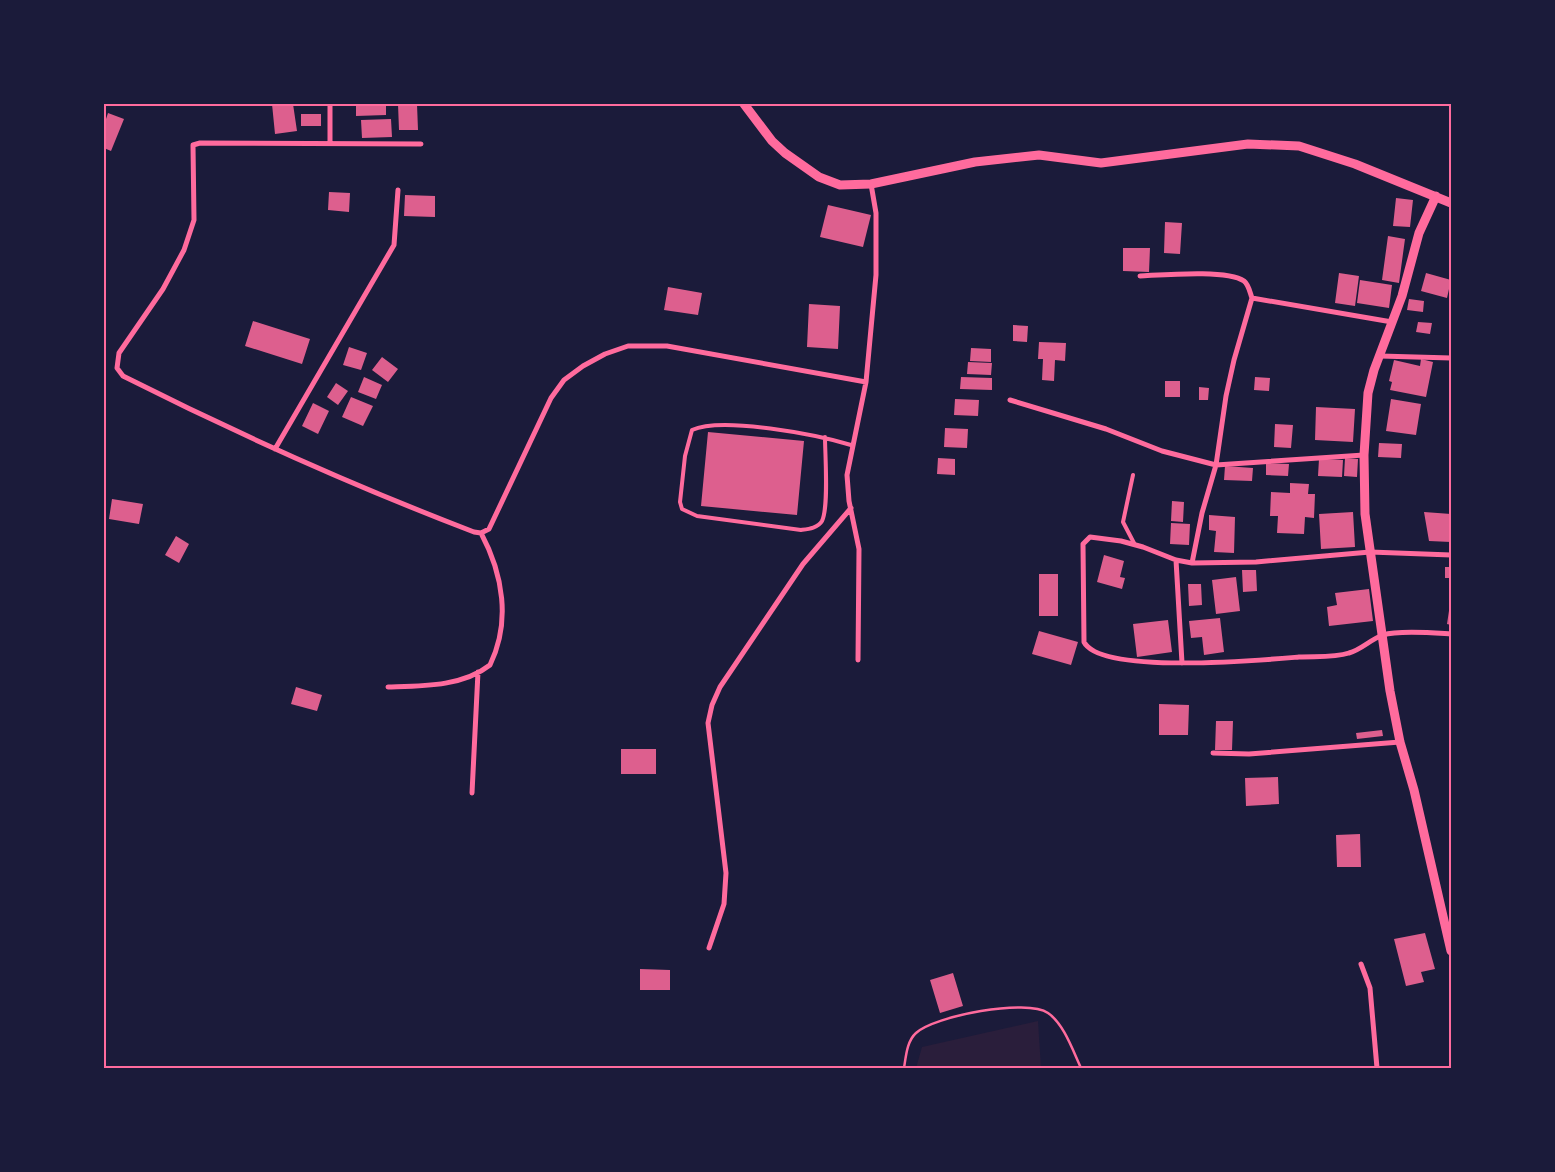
<svg xmlns="http://www.w3.org/2000/svg" width="1555" height="1172" font-family="Roboto,sans-serif">
	<style>
		.green { fill: #2a1e3b }
		.building { fill: #dd5f8e }
		.lines { fill: none; stroke-linecap: round; stroke-linejoin: round }
		.path { stroke: #ff6b9d; stroke-width: 2.5 }
		.service { stroke: #ff6b9d; stroke-width: 4 }
		.minor { stroke: #ff6b9d; stroke-width: 5 }
		.tertiary { stroke: #ff6b9d; stroke-width: 9 }
		.neatline { fill: none; stroke: #ff6b9d; stroke-width: 2 }
	</style>
	<rect width="100%" height="100%" fill="#1b1b3a"/>
	<path class="green" d="M1038,1021L1041,1068H916L922,1047Z"/>
	<path class="building" d="M272,104H293L297,131L275,134Z
		M356,104H386V115L356,116Z
		M398,104H417L418,130H399Z
		M108,113L124,119L111,151L104,148V125Z
		M301,114H321V126H301Z
		M391,119L392,137L362,138L361,120Z
		M329,192L350,193L349,212L328,210Z
		M405,195L435,196V217L404,216Z
		M1396,198L1413,200L1410,227L1393,226Z
		M828,205L871,215L863,247L820,237Z
		M1165,222L1182,223L1180,254L1164,253Z
		M1388,236L1405,239L1399,283L1382,280Z
		M1123,248H1150L1149,272L1123,271Z
		M1339,273L1359,276L1355,306L1335,303Z
		M1426,273L1451,280L1447,298L1421,291Z
		M1360,280L1392,285L1389,308L1357,303Z
		M668,287L702,293L698,315L664,310Z
		M1409,299L1424,301L1423,312L1407,310Z
		M809,304L840,306L838,349L807,347Z
		M253,321L310,339L302,364L245,346Z
		M1418,322L1432,323L1430,334L1416,332Z
		M1013,325L1028,326L1027,342L1013,341Z
		M1039,342L1066,343L1065,361L1055,360L1054,381L1042,380L1043,359H1038Z
		M349,347L367,353L361,370L343,365Z
		M971,348L991,349V362L970,361Z
		M382,357L398,369L388,382L372,370Z
		M1421,359L1433,362L1426,397L1390,390L1392,382L1389,381L1394,360L1420,366Z
		M968,362L992,363L991,375L967,374Z
		M364,377L382,385L376,399L358,392Z
		M961,377L992,378V390L960,389Z
		M1255,377L1270,378L1269,391L1254,390Z
		M1165,381H1180V397H1165Z
		M336,383L348,391L338,405L327,397Z
		M1199,387L1209,388L1208,400H1199Z
		M351,397L373,406L363,426L342,417Z
		M955,399L979,400L978,416L954,415Z
		M1391,399L1421,404L1416,435L1386,431Z
		M313,403L329,411L318,434L302,426Z
		M1316,407L1355,409L1353,442L1315,440Z
		M1275,424L1293,425L1291,448L1274,447Z
		M945,428L968,429L967,448L944,447Z
		M708,432L804,441L797,515L701,506Z
		M1379,443L1402,444L1401,458L1378,457Z
		M938,458L955,459V475L937,474Z
		M1345,458L1358,459L1357,477L1344,476Z
		M1319,459L1343,460L1342,477L1318,476Z
		M1266,463L1289,464L1288,476L1266,475Z
		M1225,466L1253,468L1252,481L1224,480Z
		M1290,483L1309,484L1308,494H1315L1314,518L1305,517L1304,534L1277,533L1278,516H1270L1271,492L1290,493Z
		M112,499L143,504L139,524L109,519Z
		M1172,501L1184,502L1183,522L1171,521Z
		M1353,512L1355,547L1321,549L1319,514Z
		M1424,512L1451,514V542L1429,541Z
		M1209,515L1235,517L1234,553L1214,552L1216,531L1209,530Z
		M1171,523L1190,524L1189,545L1170,544Z
		M176,536L189,544L179,563L165,555Z
		M1104,555L1124,561L1120,577L1125,578L1122,589L1097,582Z
		M1445,567H1451V578H1445Z
		M1242,570H1256L1257,591L1243,592Z
		M1039,574H1058V616H1039Z
		M1236,577L1240,611L1216,614L1212,580Z
		M1188,584H1201L1202,605L1189,606Z
		M1369,589L1373,621L1329,626L1327,607L1337,605L1335,593Z
		M1450,604H1451V625L1447,624Z
		M1220,618L1224,652L1204,655L1202,637L1191,638L1189,621Z
		M1168,620L1172,652L1137,657L1133,624Z
		M1039,631L1078,642L1071,665L1032,654Z
		M296,687L322,695L317,711L291,704Z
		M1159,704L1189,705L1188,735H1159Z
		M1216,721H1233L1232,750H1215Z
		M1382,730L1383,736L1357,739L1356,733Z
		M621,749H656V774H621Z
		M1278,777L1279,804L1246,806L1245,778Z
		M1360,834L1361,867H1337L1336,835Z
		M1425,933L1435,969L1421,972L1424,982L1406,986L1394,939Z
		M640,969L670,970V990H640Z
		M953,973L963,1006L940,1013L930,980Z"/>
	<g class="lines">
		<path class="path" d="M904,1068C906,1056 907,1041 916,1033C934,1016 1027,998 1048,1013C1064,1024 1073,1051 1081,1068"/>
		<path class="service" d="M825,437C825,455 829,507 822,521C818,528 808,529 801,530L697,516L682,509L680,502L685,456L692,430C722,416 818,435 851,445
			M1133,475L1123,522L1135,545"/>
		<path class="minor" d="M330,143V104
			M421,144L200,143L193,145L194,220L184,250L163,289L119,353L117,368L123,376C238,434 354,486 474,532L481,533L489,529L551,398L564,380L583,366L605,354L628,346H667L866,382
			M1140,276C1162,275 1227,269 1244,281C1249,285 1250,293 1252,298L1392,322
			M1380,356L1451,358
			M1010,400L1106,429L1162,451L1216,465L1364,455
			M275,449L394,245L398,190
			M1451,555L1370,552L1256,562L1192,563L1176,560L1143,547L1121,541L1090,537L1083,544L1084,642C1101,675 1263,660 1299,657C1315,656 1334,658 1349,653C1361,650 1371,639 1383,635C1399,630 1434,633 1451,634
			M1176,560L1182,663
			M1192,563L1202,513L1216,465L1226,396L1234,360L1252,298
			M858,660L859,549L849,501L847,475L866,382L876,275V213L871,184
			M388,687C421,686 462,687 490,665C511,622 503,574 481,533
			M1213,753L1249,754L1400,742
			M472,793L478,672
			M709,948L724,904L726,873L708,723L712,705L720,687L803,564L851,508
			M1361,964L1370,988L1377,1068"/>
		<path class="tertiary" d="M744,104L772,141L785,153L819,177L840,185L871,184L975,162L1039,155L1101,163L1248,144L1299,146L1355,164L1451,203
			M1436,196L1419,233L1402,296L1374,370L1368,393L1364,455L1365,514L1390,691L1400,742L1414,790L1451,951"/>
	</g>
	<rect width="1555" height="1172" fill="none" stroke="#1b1b3a" stroke-width="210"/>
	<rect x="105" y="105" width="1345" height="962" class="neatline"/>
</svg>
